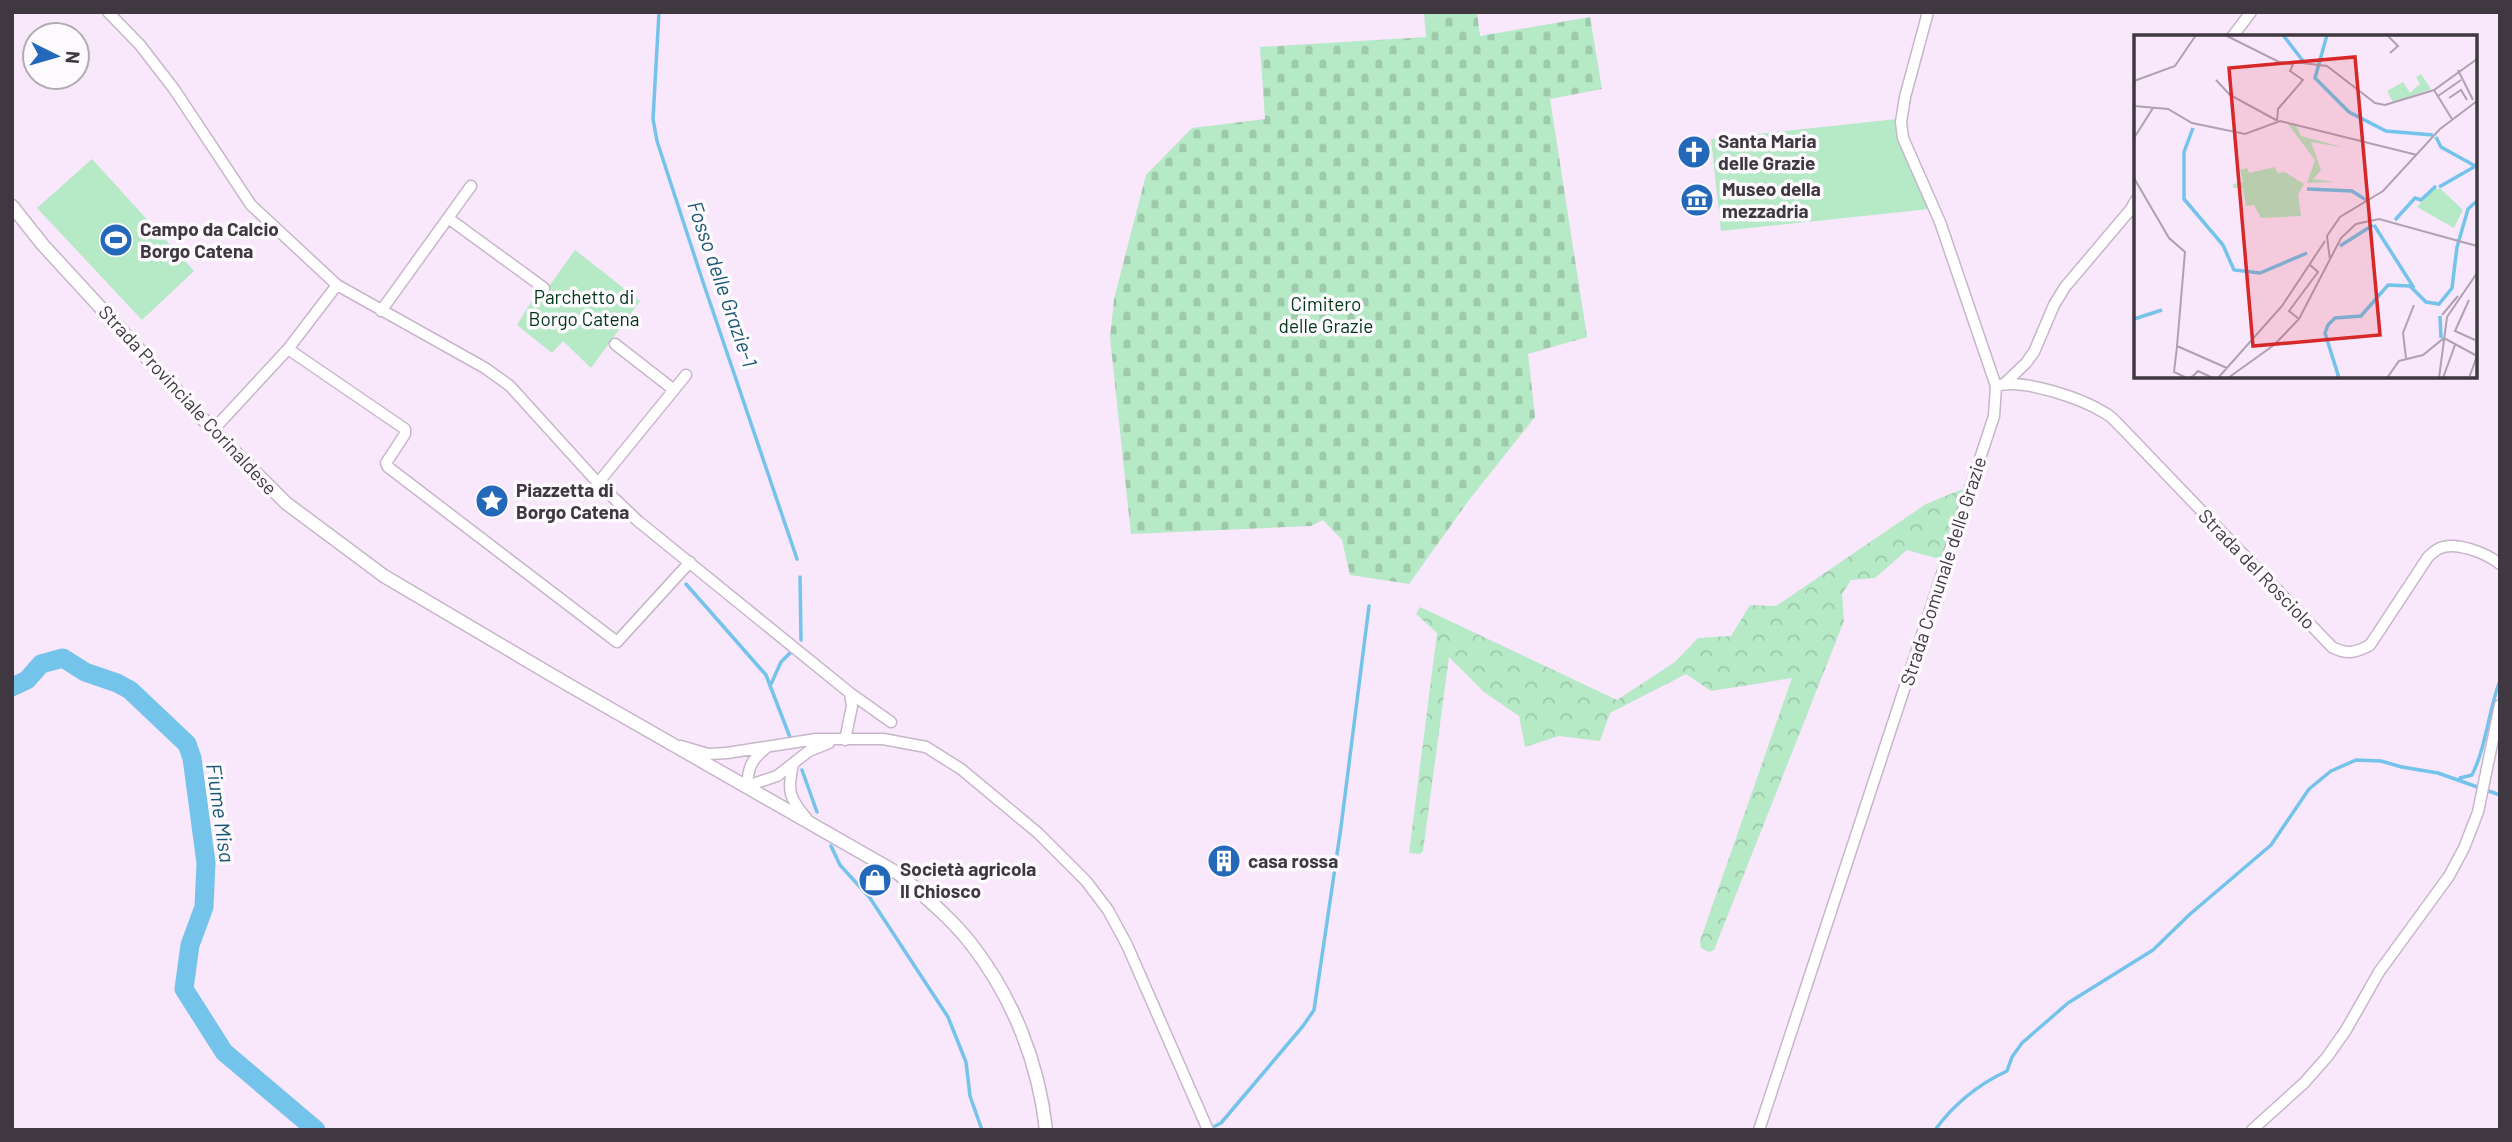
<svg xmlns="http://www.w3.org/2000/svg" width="2512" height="1142" font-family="Barlow,sans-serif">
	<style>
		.forest { fill: url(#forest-crowns) }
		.cemetery { fill: url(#cemetery-stones) }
		.park { fill: #b6e9c6 }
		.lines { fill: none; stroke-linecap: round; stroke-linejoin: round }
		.stream { stroke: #74c3ea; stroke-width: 3.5 }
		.river { stroke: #74c3ea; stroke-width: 19 }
		.minor-casing { stroke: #c7b6ca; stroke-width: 13 }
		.major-casing { stroke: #c7b6ca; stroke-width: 15 }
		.minor { stroke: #fff; stroke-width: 10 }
		.major { stroke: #fff; stroke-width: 12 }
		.labels { text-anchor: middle; stroke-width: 7; stroke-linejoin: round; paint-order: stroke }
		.poi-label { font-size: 19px; font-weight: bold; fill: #3f3840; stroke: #fdfafe; text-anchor: start }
		.park-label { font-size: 19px; fill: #00361a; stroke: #fdfafe }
		.street-label { font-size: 19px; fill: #3f3840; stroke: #fdfafe }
		.water-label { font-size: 21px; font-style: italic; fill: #195772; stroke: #fdfafe }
		.inset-river { fill: none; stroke: #74c3ea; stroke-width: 3.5 }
		.inset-road { fill: none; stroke: #afa1b1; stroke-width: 2 }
		.view { fill: #d62828; fill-opacity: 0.15; stroke: #d62828; stroke-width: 3.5 }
		.inset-edge { fill: none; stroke: #3f3840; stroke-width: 3.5 }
	</style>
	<defs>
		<pattern id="forest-crowns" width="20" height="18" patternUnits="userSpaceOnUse" patternTransform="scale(1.75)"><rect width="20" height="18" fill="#b6e9c6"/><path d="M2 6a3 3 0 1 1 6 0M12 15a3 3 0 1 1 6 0" fill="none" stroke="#9ec9ab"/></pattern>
		<pattern id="cemetery-stones" width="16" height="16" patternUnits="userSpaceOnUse" patternTransform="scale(1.75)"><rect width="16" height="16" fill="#b6e9c6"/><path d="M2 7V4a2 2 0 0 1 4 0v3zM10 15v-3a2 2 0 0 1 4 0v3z" fill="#9ec9ab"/></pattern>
	</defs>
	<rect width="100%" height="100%" fill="#f9e7fc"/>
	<path class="forest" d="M1965,488L1943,560L1907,550L1875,578L1851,580L1842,594L1844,621L1714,950L1709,952L1701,948L1700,941L1792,678L1711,691L1686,674L1610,713L1600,741L1559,736L1525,747L1519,716L1484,692L1449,657L1423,851L1420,854L1409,853L1437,633L1416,614L1420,607L1617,700L1675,662L1698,638L1731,636L1750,605L1776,606L1926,504Z"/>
	<path class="cemetery" d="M1424,12H1477L1480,36L1590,17L1602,89L1550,99L1587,337L1528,354L1535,417L1469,500L1409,584L1350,575L1342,540L1323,520L1311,526L1131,534L1110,338L1114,299L1146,175L1192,128L1265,119L1260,47L1426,37Z"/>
	<path class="park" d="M1897,119L1930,209L1721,231L1711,139Z
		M92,159L194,271L142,320L37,208Z
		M575,250L640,301L591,368L563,341L552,353L517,325L539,289L545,292Z"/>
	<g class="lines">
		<path class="stream" d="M659,12L653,119L657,141L702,279L797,559
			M800,577L801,640
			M686,584L766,675L791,740
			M771,684L781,662L792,651
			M802,770L817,812
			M2460,778L2472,775C2486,747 2488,714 2499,683
			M831,846L840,865L870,898L948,1017L966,1062L970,1096L982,1130
			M1215,1126L1221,1123L1303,1026L1314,1010L1341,827L1369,606
			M1935,1130C1954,1104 1979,1084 2007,1071L2012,1057L2022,1043L2068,1003L2153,950L2189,915L2271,845L2309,789L2331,771L2356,760L2381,761L2402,767L2438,773L2500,795"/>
		<path class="river" d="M12,687L27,680L41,664L63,658L85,672L117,683L130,690L187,744L192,758L206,863L204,907L190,945L184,989L224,1052L316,1130"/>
		<defs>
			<path id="minor" d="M108,12L140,45L174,89L251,205L337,285L485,368L510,386L598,483L638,521L850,693L891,722
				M2232,37L2251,12
				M448,218L544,288
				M381,311L471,186
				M615,344L674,390
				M288,349L337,285
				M2004,384L2026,363L2034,352L2054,305L2065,287L2131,209L2136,200
				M1996,386C2022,378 2081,398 2105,413C2111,416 2116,422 2121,427L2332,647C2347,655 2355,653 2370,645L2428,557C2429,556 2437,549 2438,549C2454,540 2486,553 2500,564
				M213,430L288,349L405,429V434L386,463L388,467L617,642L690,562
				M598,483L686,375
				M845,740L852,706L850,693
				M681,746L708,754L727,753L816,739H883L926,747L961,769L1038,833L1086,881L1108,910L1127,945L1208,1130
				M765,749C751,759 748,769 747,786L777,776L809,751L829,743
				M793,765C787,791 789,798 807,819
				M1759,1130L1994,416L1996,386L1940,222L1903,138L1901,122L1905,97L1928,12
				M2252,1130L2304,1083L2327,1057L2346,1030L2379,972L2449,876L2464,848L2478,812L2500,705"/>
			<path id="major" d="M12,206L43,245L213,430L286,503L384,576L567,684L899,874C924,896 952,919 972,945C1013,998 1039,1064 1046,1130"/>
		</defs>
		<use href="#minor" class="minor-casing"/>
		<use href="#major" class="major-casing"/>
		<use href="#minor" class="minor"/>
		<use href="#major" class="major"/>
	</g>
	<defs>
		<symbol id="church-disc" viewBox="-11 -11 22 22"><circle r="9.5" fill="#2468b9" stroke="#fdfafe"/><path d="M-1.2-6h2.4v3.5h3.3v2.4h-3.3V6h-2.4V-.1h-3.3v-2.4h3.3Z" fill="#fff"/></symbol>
		<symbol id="museum-disc" viewBox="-11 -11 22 22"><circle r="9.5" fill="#2468b9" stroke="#fdfafe"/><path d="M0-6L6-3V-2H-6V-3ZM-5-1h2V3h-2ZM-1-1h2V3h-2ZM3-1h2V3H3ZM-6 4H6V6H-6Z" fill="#fff"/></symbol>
		<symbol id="stadium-disc" viewBox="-11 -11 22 22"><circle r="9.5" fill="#2468b9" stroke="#fdfafe"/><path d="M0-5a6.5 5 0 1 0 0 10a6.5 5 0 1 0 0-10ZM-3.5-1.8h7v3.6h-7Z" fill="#fff"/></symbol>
		<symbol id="sight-disc" viewBox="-11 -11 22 22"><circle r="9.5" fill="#2468b9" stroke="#fdfafe"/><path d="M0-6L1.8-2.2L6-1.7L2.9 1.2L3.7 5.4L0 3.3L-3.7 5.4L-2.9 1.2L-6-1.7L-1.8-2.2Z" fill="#fff"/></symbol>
		<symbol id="building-disc" viewBox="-11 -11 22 22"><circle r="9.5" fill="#2468b9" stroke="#fdfafe"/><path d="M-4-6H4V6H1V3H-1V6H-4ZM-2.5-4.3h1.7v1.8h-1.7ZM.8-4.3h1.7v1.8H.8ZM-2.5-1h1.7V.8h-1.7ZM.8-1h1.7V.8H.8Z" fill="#fff"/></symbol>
		<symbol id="shop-disc" viewBox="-11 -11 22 22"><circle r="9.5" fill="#2468b9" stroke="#fdfafe"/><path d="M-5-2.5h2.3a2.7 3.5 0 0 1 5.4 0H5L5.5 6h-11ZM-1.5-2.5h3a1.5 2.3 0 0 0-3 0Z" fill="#fff"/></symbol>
	</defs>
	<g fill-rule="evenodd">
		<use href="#church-disc" x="1675" y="133" width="38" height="38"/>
		<use href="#museum-disc" x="1678" y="181" width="38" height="38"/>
		<use href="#stadium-disc" x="97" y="221" width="38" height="38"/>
		<use href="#sight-disc" x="473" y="482" width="38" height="38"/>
		<use href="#building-disc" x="1205" y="842" width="38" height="38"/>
		<use href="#shop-disc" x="856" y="861" width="38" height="38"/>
	</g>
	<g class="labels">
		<g class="poi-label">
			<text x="1718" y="148">Santa Maria<tspan x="1718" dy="22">delle Grazie</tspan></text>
			<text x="1722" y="196">Museo della<tspan x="1722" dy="22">mezzadria</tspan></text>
			<text x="140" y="236">Campo da Calcio<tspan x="140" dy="22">Borgo Catena</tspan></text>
			<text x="516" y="497">Piazzetta di<tspan x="516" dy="22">Borgo Catena</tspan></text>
			<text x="1248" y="868">casa rossa</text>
			<text x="900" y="876">Società agricola<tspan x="900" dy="22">Il Chiosco</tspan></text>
		</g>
		<g class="park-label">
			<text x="584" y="304">Parchetto di<tspan x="584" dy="22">Borgo Catena</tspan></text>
			<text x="1326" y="311">Cimitero<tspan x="1326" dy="22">delle Grazie</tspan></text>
		</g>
		<g class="street-label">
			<text transform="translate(188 400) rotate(47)" y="7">Strada Provinciale Corinaldese</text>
			<text transform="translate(2257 569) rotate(46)" y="7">Strada del Rosciolo</text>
			<text transform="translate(1943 571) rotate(-72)" y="7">Strada Comunale delle Grazie</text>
		</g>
		<g class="water-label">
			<text transform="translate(722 284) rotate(71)" y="7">Fosso delle Grazie-1</text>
			<text transform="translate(220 813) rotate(82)" y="7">Fiume Misa</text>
		</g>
	</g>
	<g transform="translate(2134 35)">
		<rect width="343" height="343" fill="#f9e7fc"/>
		<path d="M154,89L162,90L167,101L208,112L177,107L187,135L179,144L200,147L173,148L181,125Z" fill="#b6e9c6"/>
		<path d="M141,132L144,138L151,137L170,149L164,160L167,181L127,183L120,170L112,171L109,153H99V149L109,147L106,135L113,133L115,138Z" fill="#b6e9c6"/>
		<path d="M287,39L297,54L259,67L253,56L269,47L276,58L286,49L282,42ZM299,154H307L329,175L320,193L283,172Z" fill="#b6e9c6"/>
		<path class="inset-river" d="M149,0L169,26M193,0L181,43L215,77L252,96L299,100M59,93L50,117V164L89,210L100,235L126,238L173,218M302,102L307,112L343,132M305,152L340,132M173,154L218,156L232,165M261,185L281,163L287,165L302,151M240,190L280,253M206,211L239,190M306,281L307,303M0,284L28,275M205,343L191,298L194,290L201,283L227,281L254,250L276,251L292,267L305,269L318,253L323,212L334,174L343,166"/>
		<path class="inset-road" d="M91,0L145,27L158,29M253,0L264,11L256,18M324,35L339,65M82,45L96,60L142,85M0,46L41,31L62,0M300,55L318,84M304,61L327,45M315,63L327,55L333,65M0,71L34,74L58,88L111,99L146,86L283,120M143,86L144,74L169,45L156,36L160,27L193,31L241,68L251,70L300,55L343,24M0,103L19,73M0,143L35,203L51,217L43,311L93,333M196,225L193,201L206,182L249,156L306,94L343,66M335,265L321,296L341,305M308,280L324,261M165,284L155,276L184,237L175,229M43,312L40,337L53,343M272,323L269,298L280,270M57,343L64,336L79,343M84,343L148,271L191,206M94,343L140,310L165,284L207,203L222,189L245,184L343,211M253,343L265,326L289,320L310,303L343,321M305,343L313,282L343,238M309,343L321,310M335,343L343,321"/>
		<path class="view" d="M221,22L246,300L119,311L95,33Z"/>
		<rect width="343" height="343" class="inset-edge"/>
	</g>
	<rect width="2512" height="1142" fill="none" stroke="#3f3840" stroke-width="28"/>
	<g transform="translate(56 56) rotate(95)"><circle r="33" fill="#fdfafe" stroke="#b1acb2" stroke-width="2"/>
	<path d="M0-5L12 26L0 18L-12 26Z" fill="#2468b9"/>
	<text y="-10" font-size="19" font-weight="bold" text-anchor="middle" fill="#3f3840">N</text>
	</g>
</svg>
